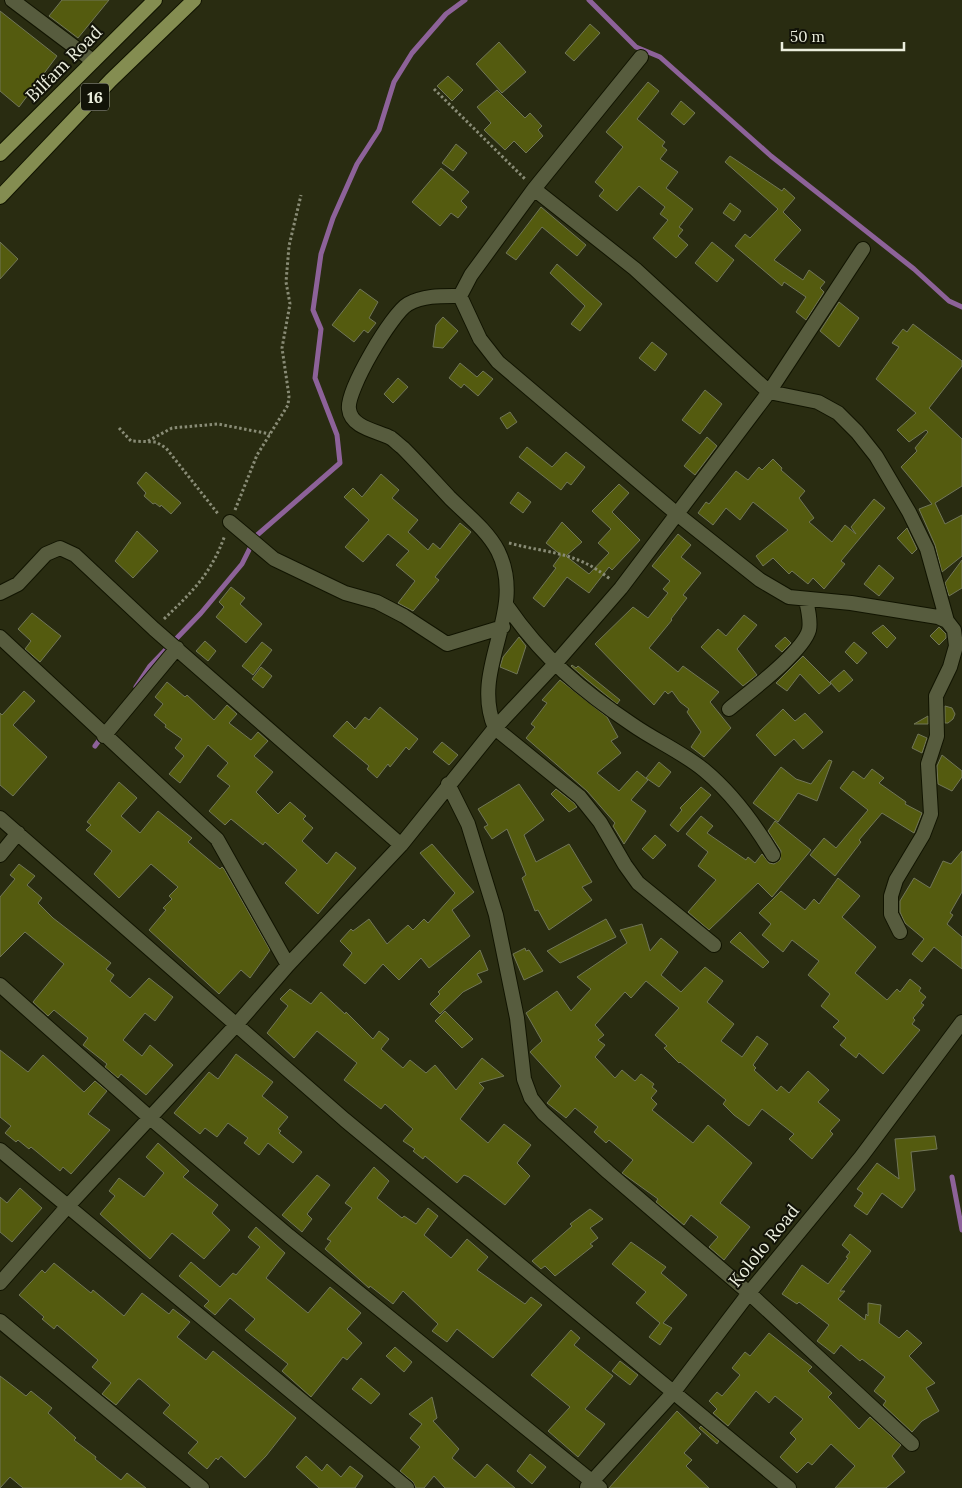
<svg xmlns="http://www.w3.org/2000/svg" width="962" height="1488" font-family="Lora,serif">
	<style>
		.lines { fill: none; stroke-linecap: round; stroke-linejoin: round }
		.stream { stroke: #8d6299; stroke-width: 5 }
		.building { fill: #545b0f; stroke: #717658 }
		.minor-casing { stroke: #111400; stroke-width: 16 }
		.primary-casing { stroke: #111400; stroke-width: 16 }
		.path { stroke: #898c76; stroke-width: 3; stroke-dasharray: 2.5 2.5; stroke-linecap: butt }
		.minor { stroke: #575c3e; stroke-width: 14 }
		.primary { stroke: #848d51; stroke-width: 14 }
		.labels { text-anchor: middle; stroke-width: 4; stroke-linejoin: round; paint-order: stroke }
		.shield { fill: #121308; stroke: #aaac9d; stroke-width: 1 }
		.shield-label { font-size: 16px; font-weight: bold; fill: #ebeedd }
		.street-label { font-size: 18px; fill: #ebeedd; stroke: #121308 }
	</style>
	<rect width="100%" height="100%" fill="#292c11"/>
	<g class="lines">
		<path class="stream" d="M589,0L636,47L660,57L771,156L914,269L949,301L962,307
			M136,687L150,666L201,613L242,564L256,536L340,463L337,435L315,378L321,329L313,310L321,254L333,218L357,164L379,130L394,82L412,53L446,14L465,0
			M95,746L103,735
			M952,1177L962,1230"/>
	</g>
	<path class="building" d="M62,0H109L78,38L49,16Z
		M0,11L57,56L19,107L0,91Z
		M590,24L600,33L574,61L565,53Z
		M499,42L526,72L502,93L476,64Z
		M448,76L463,90L452,101L437,86Z
		M648,82L659,91L637,119L665,142L662,146L667,150L660,159L678,172L666,188L693,209L679,227L683,230L678,236L688,245L676,258L653,238L668,220L660,214L665,207L639,186L617,211L599,196L604,190L595,182L623,147L606,132Z
		M497,90L525,118L530,113L542,126L538,130L543,136L526,153L514,141L505,150L484,130L491,123L477,107Z
		M681,101L695,113L684,125L671,114Z
		M456,144L467,153L453,171L442,163Z
		M730,156L782,191L784,188L795,198L783,212L801,230L774,260L803,280L809,270L825,282L820,288L824,292L806,320L796,312L806,297L784,282L782,286L735,246L745,234L750,238L778,209L725,162Z
		M441,168L469,192L461,201L467,207L458,218L451,213L440,226L412,202Z
		M730,203L741,211L734,221L723,213Z
		M541,207L586,245L577,256L542,227L516,260L506,253Z
		M0,242L18,259L0,279Z
		M712,242L734,260L717,282L695,263Z
		M557,264L602,304L580,331L571,324L585,306L550,273Z
		M360,289L378,302L369,318L376,323L368,333L364,330L354,342L332,325Z
		M839,302L859,318L839,347L820,331Z
		M443,317L458,331L443,348L433,347L436,325Z
		M913,324L962,361V366L929,408L962,439V486L935,503L945,524L962,515V556L942,572L935,545L919,509L932,504L901,467L917,451L915,448L928,432L926,430L909,442L897,430L916,413L876,379L899,347L892,343L903,329L907,332Z
		M652,342L667,354L655,371L639,358Z
		M460,363L477,377L483,371L493,379L478,396L464,384L461,388L449,378Z
		M398,378L408,387L393,403L384,394Z
		M705,390L722,404L700,434L682,420Z
		M510,412L517,422L507,429L500,418Z
		M707,437L717,446L695,475L684,466Z
		M527,447L552,467L566,452L585,467L571,485L567,482L561,490L519,457Z
		M773,459L782,468L781,470L805,491L799,498L814,518L809,522L832,542L845,525L856,534L851,527L874,499L885,508L841,561L845,564L824,589L813,578L808,584L792,571L789,574L773,558L763,566L756,556L788,530L753,502L740,520L726,508L713,525L698,513L706,502L709,504L736,471L748,480L759,467L762,470Z
		M146,472L181,503L171,514L161,505L160,507L155,503L153,504L144,496L146,493L137,483Z
		M381,474L399,490L392,498L418,520L408,532L428,550L433,543L440,549L460,523L471,532L435,577L439,580L413,611L398,603L415,581L396,565L409,551L388,534L363,562L345,547L369,520L344,497L353,488L362,497Z
		M619,484L629,493L612,512L640,540L612,570L609,567L589,593L567,577L544,607L533,598L556,568L553,566L561,555L546,543L562,522L582,542L566,556L589,574L609,553L598,543L611,529L592,511Z
		M518,492L531,502L523,513L510,503Z
		M907,528L917,549L912,554L897,538Z
		M137,531L158,551L133,578L115,561Z
		M678,534L691,545L681,557L701,573L683,595L687,598L671,619L672,620L649,648L678,672L683,666L719,692L710,702L731,728L704,757L691,747L701,732L687,712L689,709L680,702L672,691L668,694L665,691L654,705L595,644L633,607L648,618L668,593L663,589L670,581L652,566Z
		M962,560V588L949,596L945,583Z
		M879,565L894,578L879,596L864,584Z
		M231,587L245,598L240,604L262,624L246,643L216,617L224,607L219,602Z
		M32,613L61,636L40,662L25,649L31,641L18,629Z
		M744,615L757,625L737,649L757,675L743,686L701,647L718,629L726,636Z
		M883,625L896,638L887,648L872,633Z
		M939,627L946,634V638L939,645L930,636Z
		M519,637L526,646L517,674L500,667L503,657Z
		M785,637L791,643L782,652L775,646Z
		M205,641L216,651L208,661L196,651Z
		M262,642L272,650L253,675L242,666Z
		M854,642L867,653L857,664L845,652Z
		M803,656L831,684L819,694L800,674L787,691L776,683Z
		M572,665L576,668L578,666L620,700L617,704L586,679L571,666Z
		M261,667L272,676L263,688L252,679Z
		M844,670L853,680L839,692L830,682Z
		M560,680L607,717L618,737L611,741L621,753L597,773L619,791L637,771L648,780L631,800L646,811L624,844L613,826L615,823L587,791L526,738L535,727L531,724L547,703L542,700Z
		M167,682L185,697L187,695L214,720L227,705L237,714L229,723L251,740L258,732L268,741L254,756L273,772L256,792L278,814L290,802L306,816L303,819L313,828L302,841L327,864L336,852L356,868L318,914L285,883L297,870L265,842L263,845L231,819L225,825L209,811L230,786L217,776L228,763L208,745L180,783L169,774L184,756L175,748L182,739L165,727L166,725L154,715L163,704L155,697Z
		M24,691L35,701L13,725L47,757L13,796L0,785V713L2,715Z
		M945,706L952,708L955,714L953,719L948,723H945Z
		M380,707L418,739L409,750L406,747L390,767L388,764L377,778L367,769L369,766L333,736L347,721L355,729L365,717L369,720Z
		M783,709L795,721L805,713L823,732L803,749L794,739L775,756L756,735Z
		M928,716V724H914Z
		M918,734L927,738L922,753L912,748Z
		M442,742L458,755L449,765L433,752Z
		M942,755L962,771V777L952,791L938,784L937,766Z
		M829,760L832,761L817,801L798,793L778,822L753,803L781,767L796,779L811,784Z
		M659,762L671,772L659,787L646,778Z
		M872,769L884,778L879,783L906,802L905,804L922,813L914,833L882,813L859,840L861,842L835,876L810,855L824,838L836,848L868,810L840,788L853,771L864,779Z
		M119,782L137,798L121,816L140,833L158,811L192,838L188,842L220,869L222,867L224,869L270,950L250,978L241,970L219,994L149,930L166,910L163,908L172,899L169,896L178,887L151,864L119,898L94,874L112,851L86,830L91,825L87,822Z
		M519,784L544,820L524,835L536,862L569,844L592,882L582,887L592,900L549,930L538,910L535,911L522,878L526,875L507,829L492,839L484,827L488,825L478,809Z
		M701,787L711,795L678,832L670,825L682,810L680,808Z
		M556,789L574,803L577,807L569,812L551,794Z
		M701,816L713,826L707,833L746,860L748,857L755,863L762,854L769,863L774,864L780,860L781,851L768,831L775,821L811,850L772,897L758,883L709,930L688,912L716,880L698,866L708,852L686,834Z
		M655,835L666,845L653,859L642,849Z
		M432,844L474,892L452,910L470,936L429,968L421,958L399,980L383,964L365,984L343,965L352,953L340,941L351,929L353,931L369,919L387,944L408,925L413,930L424,919L428,923L455,893L420,853Z
		M962,851V892L950,913L953,915L947,924L962,937V969L934,947L922,962L912,954L924,939L905,923L900,912V901L914,878L930,888L943,861L951,864Z
		M19,864L35,876L27,885L42,898L38,903L53,918L111,963L106,969L114,975L110,981L130,998L149,978L173,997L155,1021L145,1013L123,1040L142,1056L150,1045L173,1065L146,1095L121,1074L118,1078L105,1067L107,1064L83,1045L88,1038L54,1010L48,1016L33,1002L64,964L25,932L0,957V897L15,879L10,875Z
		M838,878L860,896L842,917L876,947L855,973L887,1000L897,989L900,992L910,979L921,988L919,991L926,997L921,1003L924,1005L913,1018L915,1020L912,1024L920,1030L883,1074L859,1053L856,1058L840,1045L846,1038L833,1027L839,1021L821,1006L830,994L808,975L819,961L792,940L783,952L762,935L771,924L759,913L781,891L805,910L814,899L819,904Z
		M606,919L616,937L560,963L547,951Z
		M642,924L650,951L661,938L678,952L661,975L681,992L705,967L723,981L707,1002L734,1024L721,1041L742,1057L757,1036L768,1044L753,1065L756,1068L754,1070L777,1091L781,1086L789,1093L808,1071L829,1090L818,1102L840,1120L830,1131L833,1134L812,1159L789,1139L794,1134L762,1109L749,1126L734,1115L723,1104L726,1100L680,1062L679,1063L664,1048L667,1046L655,1035L679,1008L646,981L631,998L625,992L595,1025L604,1035L598,1040L605,1045L595,1057L615,1078L622,1070L635,1081L641,1074L654,1084L652,1087L657,1091L651,1098L657,1104L652,1110L668,1123L693,1143L708,1125L752,1163L720,1203L750,1227L724,1260L709,1247L718,1237L691,1215L684,1225L656,1202L658,1199L622,1173L633,1160L609,1140L606,1143L594,1132L598,1127L575,1108L566,1118L547,1103L561,1086L530,1052L542,1041L526,1013L557,991L571,1011L591,989L577,977L627,943L620,930Z
		M740,932L769,962L763,968L730,942Z
		M525,948L526,951L529,950L543,971L524,980L513,954Z
		M480,950L488,970L477,974L482,982L463,992L440,1014L430,1004L440,994L438,992Z
		M290,989L311,1004L321,992L345,1014L346,1012L373,1039L379,1031L389,1039L381,1049L403,1068L410,1060L426,1073L435,1065L456,1090L482,1058L504,1076L479,1083L484,1088L460,1119L488,1143L504,1124L531,1145L517,1163L530,1176L505,1205L469,1177L464,1175L457,1183L425,1156L423,1159L413,1151L415,1149L403,1141L413,1129L385,1104L381,1109L344,1080L357,1063L317,1031L294,1058L267,1033L288,1006L280,999Z
		M445,1011L473,1039L462,1048L435,1021Z
		M0,1050L28,1072L43,1055L84,1092L95,1081L107,1091L88,1114L110,1130L71,1174L63,1167L60,1171L31,1147L29,1149L18,1140L16,1142L5,1133L11,1126L0,1117Z
		M236,1054L273,1082L262,1096L288,1117L278,1129L281,1131L279,1133L302,1152L293,1163L268,1143L259,1155L244,1143L248,1138L228,1123L217,1137L205,1128L200,1134L174,1113L209,1072L218,1079Z
		M935,1136L937,1149L911,1152L915,1190L902,1208L882,1193L867,1215L854,1206L863,1193L857,1189L877,1163L899,1179L895,1139Z
		M158,1143L189,1171L183,1177L218,1205L212,1213L230,1230L204,1259L172,1233L150,1259L100,1214L115,1196L109,1191L119,1178L144,1197L164,1173L146,1157Z
		M374,1167L389,1181L377,1198L402,1218L404,1216L416,1224L428,1208L438,1216L424,1235L451,1258L467,1239L488,1257L477,1270L525,1304L531,1297L542,1305L493,1358L457,1329L447,1342L432,1331L438,1324L403,1291L393,1304L370,1286L369,1288L325,1249L331,1241L327,1239L352,1208L345,1203Z
		M317,1175L330,1185L307,1214L312,1219L302,1232L282,1215Z
		M20,1188L42,1208L12,1242L0,1232V1197L7,1203Z
		M590,1209L603,1219L590,1228L598,1238L590,1244L593,1246L555,1276L545,1266L541,1269L532,1261L572,1226L570,1224Z
		M256,1227L285,1253L266,1278L308,1313L330,1287L361,1313L347,1329L362,1343L347,1360L343,1357L311,1397L282,1371L288,1364L245,1330L255,1319L230,1298L215,1315L204,1306L209,1301L179,1276L191,1262L220,1287L233,1273L236,1275L260,1247L248,1237Z
		M850,1234L871,1251L840,1291H845L838,1299L865,1320L866,1314L868,1316V1303L881,1305L879,1323L899,1338L907,1330L922,1343L909,1356L935,1383L926,1388L939,1411L922,1421L912,1432L883,1405L886,1401L874,1391L885,1377L862,1359L860,1361L841,1345L834,1354L817,1341L829,1325L799,1302L797,1304L782,1294L802,1265L828,1284L848,1258L846,1257L850,1252L842,1245Z
		M631,1242L666,1267L661,1273L687,1295L663,1323L672,1328L660,1345L649,1337L660,1323L636,1303L646,1292L612,1264Z
		M54,1263L91,1293L93,1290L124,1316L142,1293L169,1314L173,1309L190,1322L177,1337L206,1360L213,1351L296,1418L266,1456L245,1478L221,1456L218,1460L216,1458L207,1469L188,1453L198,1442L163,1413L170,1405L140,1379H138L116,1405L102,1394L111,1383L92,1367L98,1360L57,1325L54,1329L42,1319L44,1317L19,1295L42,1270L45,1273Z
		M571,1330L580,1338L574,1345L613,1376L585,1409L605,1424L578,1457L548,1431L570,1407L531,1375Z
		M769,1333L812,1367L808,1371L832,1393L828,1397L859,1429L870,1417L901,1445L892,1456L905,1472L886,1488H835L855,1466L831,1444L812,1465L808,1462L797,1473L780,1457L796,1439L790,1433L803,1419L775,1396L769,1403L756,1391L728,1426L713,1413L717,1409L709,1401L717,1392L722,1396L740,1375L732,1368L745,1352L750,1356Z
		M395,1347L412,1362L404,1372L386,1356Z
		M620,1361L638,1375L630,1385L612,1371Z
		M0,1376L26,1396L31,1391L52,1408L48,1413L76,1438L74,1440L96,1457L95,1459L121,1480L127,1473L146,1488H23L10,1477L0,1488Z
		M361,1378L380,1394L371,1404L352,1389Z
		M432,1397L437,1418L433,1421L459,1449L452,1458L475,1478L487,1464L515,1488H445L434,1476L424,1488H416L413,1482L400,1471L420,1447L410,1438L422,1424L409,1414Z
		M677,1411L701,1434L684,1453L692,1460L686,1466L709,1488H609Z
		M701,1426L719,1441L717,1444L699,1428Z
		M530,1454L546,1467L532,1484L517,1471Z
		M306,1456L322,1471L327,1464L341,1477L350,1466L363,1476L355,1488H319L296,1467Z"/>
	<g class="lines">
		<defs>
			<path id="minor" d="M12,0L93,61
				M641,57L534,189L471,275L460,296L480,339L498,362L677,514L760,580L789,597L851,603L938,617L947,621L954,630L956,646L950,667L936,696L937,736L928,764L931,814L923,835L896,880L891,896V914L900,932
				M534,189L635,269L769,392L818,402L838,413L857,432L876,456L909,512L927,549L947,621
				M460,296C443,296 424,295 408,304C392,313 346,391 349,409C351,428 378,431 391,438C395,441 399,445 403,448C419,464 434,481 450,498C466,514 487,530 498,551C528,612 469,668 495,728L580,797L600,822L625,865L638,883L714,945
				M230,522L274,559L345,593L377,602L404,616L447,644L503,627
				M0,593L18,584L46,554L60,548L75,555L154,629L401,845
				M507,606C542,657 582,691 633,725C656,741 682,752 704,770C733,794 754,823 773,855
				M0,637L217,839L288,965
				M729,709C748,693 803,652 809,630C811,621 808,609 806,600
				M104,736L177,648
				M448,784L468,824L496,915L517,1018L524,1079L531,1098L543,1113L608,1172L749,1293L912,1444
				M0,818L345,1120L789,1488
				M0,855L18,833
				M0,985L149,1117L289,1236L600,1488
				M0,1150L407,1488
				M0,1283L67,1207L237,1024L288,965L401,845L495,728L554,665L621,588L769,392L863,249
				M0,1321L202,1488
				M587,1487L673,1393L749,1293L861,1157L962,1022"/>
			<path id="primary" d="M0,154L155,0
				M0,197L111,80L194,0"/>
		</defs>
		<use href="#minor" class="minor-casing"/>
		<use href="#primary" class="primary-casing"/>
		<path class="path" d="M434,89L525,179
			M119,428L131,441L156,442L166,448L219,515
			M148,441L172,428L218,424L270,434
			M235,510L257,455L288,405L289,396L282,348L290,304L286,282L289,246L301,195
			M509,543C550,554 575,551 610,579
			M164,619C193,591 211,574 225,535"/>
		<use href="#minor" class="minor"/>
		<use href="#primary" class="primary"/>
	</g>
	<g class="labels">
		<rect class="shield" x="81" y="83.5" width="28" height="27" rx="4"/>
		<g class="shield-label">
			<text x="95" y="103">16</text>
		</g>
		<g class="street-label">
			<text transform="translate(64 64) rotate(-45)" y="6">Bilfam Road</text>
			<text transform="translate(764 1246) rotate(-51)" y="6">Kololo Road</text>
		</g>
	</g>
	<path d="M782 42v8h122v-8" fill="none" stroke="#ebeedd" stroke-width="2.5"/>
	<text x="790" y="42" font-size="15" fill="#ebeedd" stroke="#121308" stroke-width="4" paint-order="stroke">50 m</text>
</svg>
